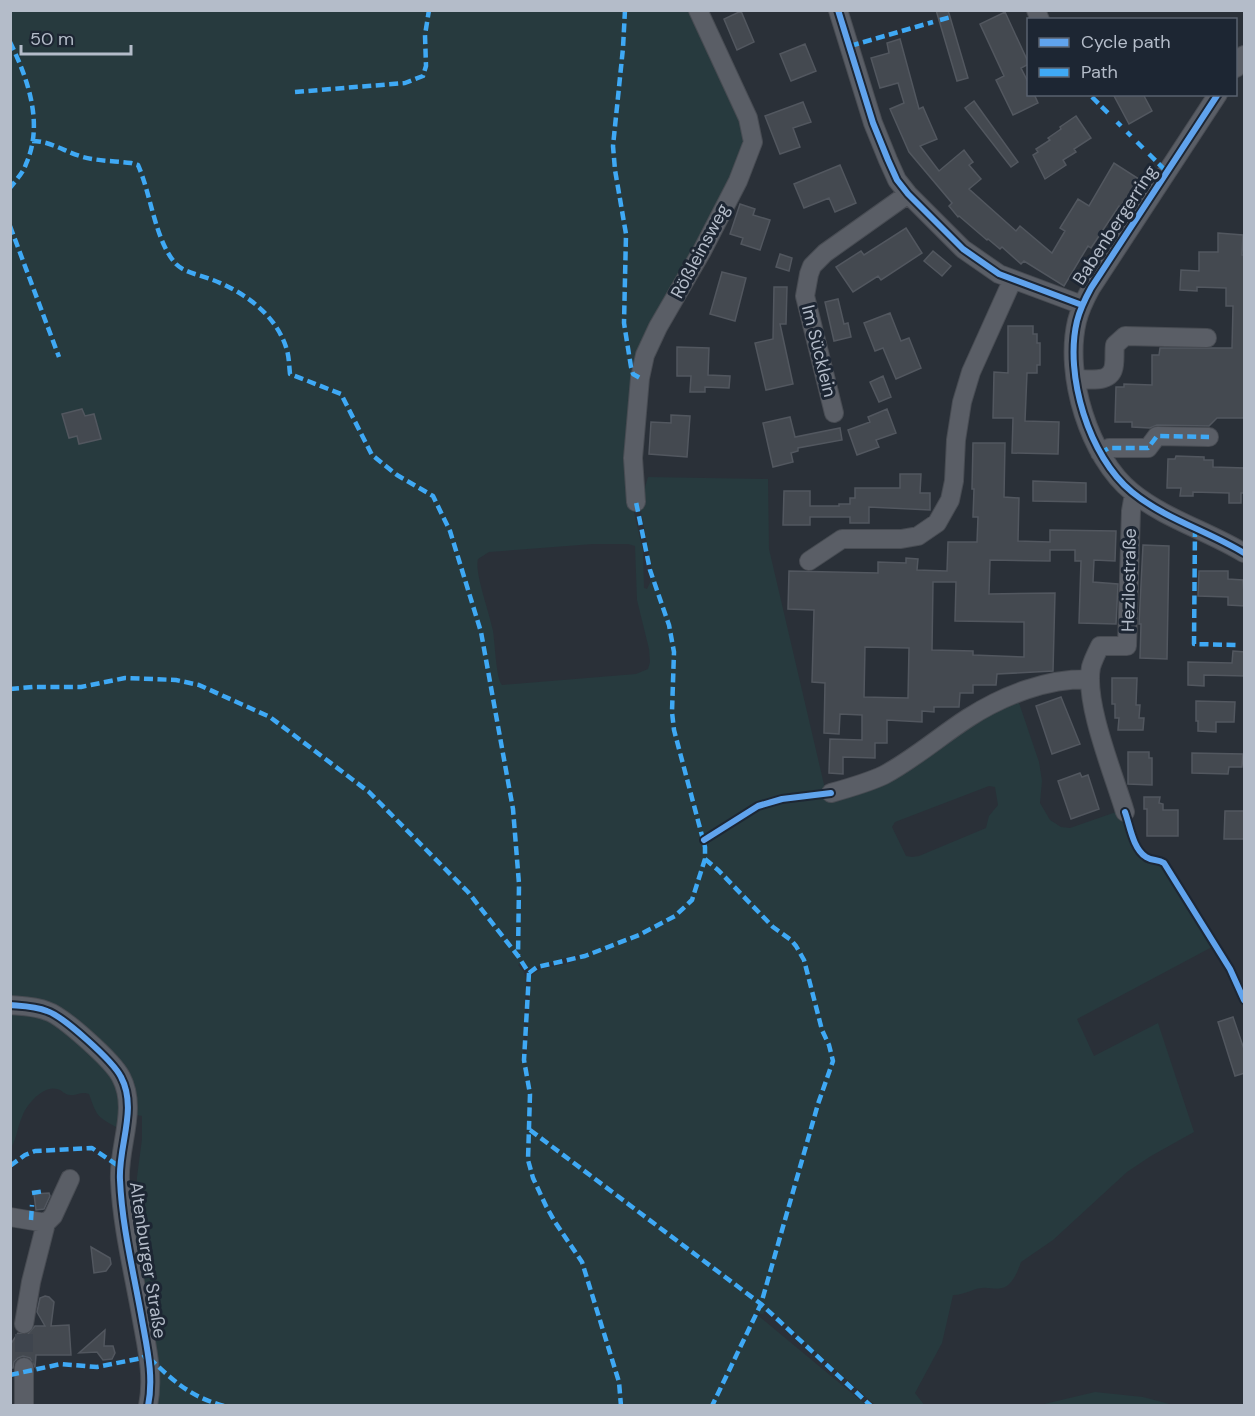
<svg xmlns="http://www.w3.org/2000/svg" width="1255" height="1416" font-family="'DM Sans',sans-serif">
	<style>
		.green { fill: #273a3e; fill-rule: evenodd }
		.building { fill: #444950; stroke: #52575f; stroke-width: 1.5; fill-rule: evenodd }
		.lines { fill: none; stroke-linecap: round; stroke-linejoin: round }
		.minor-tunnel { stroke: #3f454e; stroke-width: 18; stroke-dasharray: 18 9; stroke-linecap: butt }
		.minor-casing { stroke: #484c53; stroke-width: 20 }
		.minor { stroke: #5a5e66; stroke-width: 18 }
		.quiet { stroke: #3fa9f5; stroke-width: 4.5; stroke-dasharray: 9 4.5; stroke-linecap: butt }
		.cycleway-casing { stroke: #1d2633; stroke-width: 10 }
		.cycleway { stroke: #60a3ed; stroke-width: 6 }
		.labels { text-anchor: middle; stroke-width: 6; stroke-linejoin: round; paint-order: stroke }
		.street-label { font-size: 18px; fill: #b4bcc9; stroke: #1d2633 }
	</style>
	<rect width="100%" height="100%" fill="#2a3038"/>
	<path class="green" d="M11,11H696L749,144L659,318L627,482L643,551L644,588L647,589L653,576L637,490L645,487L648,477L768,479L769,549L826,793L783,797V802L826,796L927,749L1018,700L1039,762L1042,781L1040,803L1050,820L1061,827L1070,828L1119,811L1138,856L1146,862L1161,866L1212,947L1077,1019L1094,1056L1158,1023L1194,1132L1151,1156L1127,1172L1053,1240L1021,1262C1018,1271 1012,1286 1002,1288C995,1290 988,1287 982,1288C971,1289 965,1295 953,1295L942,1343L915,1393L925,1406L875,1405L767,1308L763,1314L755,1313L866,1405H151L130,1222L129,1187L137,1181V1177L142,1139V1116L137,1115L121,1130C98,1116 98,1120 89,1094C81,1091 77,1096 70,1095C65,1095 62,1090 57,1089C43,1085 26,1105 22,1117C17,1128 17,1138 11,1148ZM593,544H628L635,546L637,600L649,649L650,662L648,669L636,674L502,685C496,679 495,643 493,631C490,614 474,572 478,559L489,552ZM989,786L995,787L998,805L989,816L986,828L919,856L912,857L906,856L892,827L895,822ZM580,955C572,970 542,961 530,978L526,1058L523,1060L526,979L524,972L518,965L523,961L529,969C546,965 563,957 580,955Z
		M1095,1392L1143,1397L1173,1405H1040Z"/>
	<path class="building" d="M936,10H948L968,78L957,81Z
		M741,11L754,42L737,50L724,19Z
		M1005,12L1029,64L1021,68L1029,84V94H1034L1038,103L1013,115L996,80L1004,76L980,24Z
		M900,39L919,109L923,107L937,139L920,146L939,171L964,150L973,162L969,165L981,179L969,189L1016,231L1020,226L1052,253L1065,231L1060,228L1078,199L1089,206L1114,163L1142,181L1124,209L1119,206L1091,248L1088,246L1064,286L1024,261L1021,264L1002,247L1000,249L988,239L987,240L959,216L958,217L949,206L952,203L909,152L890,109L904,103L898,83L880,88L871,58L889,53L887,43Z
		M805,44L816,71L791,81L780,54Z
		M1113,94H1143L1152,111L1129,124Z
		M974,101L1018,162L1011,167L965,108Z
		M803,102L811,122L793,128L800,147L780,154L765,116Z
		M1076,116L1091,138L1074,149L1076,152L1063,160L1066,165L1045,179L1033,155L1038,152L1036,149L1050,140L1048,138L1061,129L1060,127Z
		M840,165L856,203L835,212L829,198L804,208L794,184Z
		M740,204L755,209L753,215L770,220L760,250L741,244L743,238L730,234Z
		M906,228L922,253L881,280L878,276L853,292L836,267L861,251L864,255Z
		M1218,233L1243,235L1242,255H1245V418H1217L1209,426L1157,425L1150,428L1132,427V422H1115L1116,387H1124V384L1152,385V355H1159L1160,348H1232L1233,306H1226V288L1197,287V291L1180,290L1181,270L1199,271V252H1218Z
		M933,251L951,266L942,276L924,261Z
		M780,254L792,258L789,271L776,267Z
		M722,272L746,278L735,321L710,314Z
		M774,287H787L786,324H780L793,384L766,390L755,343L773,339Z
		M838,299L844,324L848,323L851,337L834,341L825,302Z
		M890,313L901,341L909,338L921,368L896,379L883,348L875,351L864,323Z
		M1008,326H1033V334H1037V343H1040V365H1037V373H1027L1025,421L1059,422L1058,454L1012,453L1013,418H993L994,372L1008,373Z
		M677,347L709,348L708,375L730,376L729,388L705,387V392H690L691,376H677Z
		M883,376L891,397L879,402L870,382Z
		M82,409L85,416L94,414L101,439L79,444L77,436L69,438L62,414Z
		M887,409L896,433L876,440L879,447L857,455L848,430L870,422L868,417Z
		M671,415L690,416L687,457L649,454L651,422L671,423Z
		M790,417L795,437L840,428L842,440L798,448V451L791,453L793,462L773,467L763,423Z
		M973,443H1005L1004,497L1019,498L1018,541L1050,542V530L1116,531L1115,561L1094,560L1093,582L1118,584L1116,624L1079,623L1081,561H1075V550H1050V561L990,560L989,594L1055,593L1053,671L997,674L996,685H973V693H960L959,707H934V712L922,711V722L887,720V743H875V758L843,757V774L829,773L830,739L862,740V715L840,714L839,734L824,733L825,683L812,682L814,610L788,609L789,571L878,573V562L906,563V558L918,559L917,570L947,571L948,542H977L978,517H973L974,489H972ZM933,582H956L955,621L1024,622V657L973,655V651L932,650ZM865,647L909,648L908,698L864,697Z
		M1176,456L1204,457V460H1213V467L1245,468V493H1241V503H1229V493L1193,492V496H1180L1181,488H1167L1168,459H1175Z
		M900,474H921L920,493H930V510L869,507V523H850V517H810V525H783L784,491H810V506H839V504H850V498H855V488H900Z
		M1033,481L1086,483V502L1033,501Z
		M1143,545L1169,546L1167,659L1140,658L1141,624H1139Z
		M1199,571H1228V579L1243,580L1245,606L1228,605V597L1198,596Z
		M1233,651L1245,652V676L1204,675V686L1188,685V662L1232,663Z
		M1112,678H1137L1136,705H1140L1139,718H1144L1143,730H1118L1119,718H1115V704H1112Z
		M1061,697L1080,744L1052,754L1036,706Z
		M1196,701L1235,702L1234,722H1216V732L1198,731V721H1196Z
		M1128,752H1149V758H1152V785L1128,784Z
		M1192,753L1243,754L1242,767H1229L1228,774L1192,773Z
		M1080,773L1082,777L1088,775L1099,809L1071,819L1058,781Z
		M1144,797H1160L1159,803L1163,804V810H1178V836H1147V809H1144Z
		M1225,811H1245V839H1224Z
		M1233,1017L1245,1052V1073L1235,1076L1218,1022Z
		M49,1193L50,1196L44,1209L36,1210L34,1194Z
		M91,1247L110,1258L111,1264L106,1271L94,1273Z
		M45,1296L49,1297L54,1302L51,1326L69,1325L71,1355H36L35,1367L30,1358L23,1356L18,1358L14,1362L13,1368H10V1345L18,1333L27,1335L35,1326H45L37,1312L40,1298Z
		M105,1330L104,1346H113L115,1353L112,1359L103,1360L97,1352L79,1353Z"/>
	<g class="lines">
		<path class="minor-tunnel" d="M24,1334V1367"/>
		<defs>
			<path id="minor" d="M838,10L873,123L888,160L897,180L908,194L963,249L999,274L1082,305
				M1036,10L1040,20
				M1236,68L1244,55
				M1218,94L1091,288C1085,299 1080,309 1077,321C1064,375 1089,457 1132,492C1165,519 1208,531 1244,553
				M1076,379C1090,379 1112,384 1114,365C1115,358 1114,351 1115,345L1125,336L1207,338
				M834,413L805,296L809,274L812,266L825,253L908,194
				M1100,453L1109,448H1148L1157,436L1209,437
				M636,502L633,458L640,378L645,355L658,327L702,251L738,181L753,142L748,118L698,10
				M809,561L842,539H901L918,536L937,523L950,500L954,481L956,440L962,402L971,372L1012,281
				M831,793C849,788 867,783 884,775C914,759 940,736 968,718C1004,695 1048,678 1090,679
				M1125,812C1114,775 1084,703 1091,667C1093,660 1097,652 1100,646H1127L1131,511L1134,494
				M10,1005C22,1006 35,1006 47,1011C63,1016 113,1061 121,1077C138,1109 118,1146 120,1180C122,1227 134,1274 142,1320C147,1348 154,1377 148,1406
				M10,1217L46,1223L31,1282L24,1324
				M46,1223L53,1216L70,1179
				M24,1367V1406"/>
		</defs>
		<use href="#minor" class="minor-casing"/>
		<use href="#minor" class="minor"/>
		<path class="quiet" d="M625,10L623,48L613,146L615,170L626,234L624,323L631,367L633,374L640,378
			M940,20L951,17
			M10,42C28,79 44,124 26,164C23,173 16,180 10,188
			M850,46L933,22
			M295,92L405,83L423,76L426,66L425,35L429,10
			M1092,97L1111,116
			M1117,122L1121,126
			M1127,132L1131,136
			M32,141C51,141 65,152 83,157C98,161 115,161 131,163L138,165C151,194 155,241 176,264C185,273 201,275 213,280C244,292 275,314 286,347C289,355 289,365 290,374L341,394L372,455L397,475L433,496L450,531L481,632L513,809L519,884L518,956
			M1137,142L1143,148
			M1149,154L1167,172
			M10,226L59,357
			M1100,453L1109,448H1148L1157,436L1209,437
			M1195,528L1194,644L1236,645
			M10,689L33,687H81L125,678L176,680L199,685L270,717L369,792L468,892L518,956L529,973
			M705,859L718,870L773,927L791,940L796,946L804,960L822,1030L829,1045L833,1061L818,1104L761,1304L712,1406
			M529,973L537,967L585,956L639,935L675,916L692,900L705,859V847L674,730L672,712L674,652L669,625L650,570L636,502
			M529,973L524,1060L530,1094L528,1160L533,1178L546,1206L555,1222L582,1262L619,1382L621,1406
			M530,1130L761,1304L871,1406
			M10,1166L25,1155L35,1151L92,1148L120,1167
			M32,1193L45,1191
			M31,1220L32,1205
			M149,1358C175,1382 189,1396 224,1406
			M10,1375L61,1364L97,1367L142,1358L148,1354"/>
		<defs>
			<path id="cycleway" d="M838,10L873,123L888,160L897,180L908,194L963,249L999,274L1082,305
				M1218,94L1091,288C1085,299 1080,309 1077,321C1064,375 1089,457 1132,492C1165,519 1208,531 1244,553
				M1125,812C1130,826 1133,849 1146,857C1152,861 1158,859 1164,863L1230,969L1244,1000
				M704,840L758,806L782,799L831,793
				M10,1005C22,1006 35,1006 47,1011C63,1016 113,1061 121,1077C138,1109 118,1146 120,1180C122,1227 134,1274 142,1320C147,1348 154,1377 148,1406"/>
		</defs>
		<use href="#cycleway" class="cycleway-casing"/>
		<use href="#cycleway" class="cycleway"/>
	</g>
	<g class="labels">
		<g class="street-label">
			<text transform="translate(1115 225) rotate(-57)" y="6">Babenbergerring</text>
			<text transform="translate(700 251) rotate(-62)" y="6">Rößleinsweg</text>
			<text transform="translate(819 351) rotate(76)" y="6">Im Sücklein</text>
			<text transform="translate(1129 580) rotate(-89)" y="6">Hezilostraße</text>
			<text transform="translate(148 1260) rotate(81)" y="6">Altenburger Straße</text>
		</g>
	</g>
	<rect width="1255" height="1416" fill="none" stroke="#b4bcc9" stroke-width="24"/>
	<rect x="1027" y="18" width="210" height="78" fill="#1d2633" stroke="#59626f" stroke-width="1.5"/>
	<rect x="1039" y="38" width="30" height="9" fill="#60a3ed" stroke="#59626f" stroke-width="1.5"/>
	<text x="1081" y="48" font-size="18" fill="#b4bcc9">Cycle path</text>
	<rect x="1039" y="68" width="30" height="9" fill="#3fa9f5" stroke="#59626f" stroke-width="1.5"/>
	<text x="1081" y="78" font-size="18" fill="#b4bcc9">Path</text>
	<path d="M21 45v9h110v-9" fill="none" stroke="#b4bcc9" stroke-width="3"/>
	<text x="30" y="45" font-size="18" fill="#b4bcc9" stroke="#1d2633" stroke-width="4.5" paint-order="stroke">50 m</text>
</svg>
